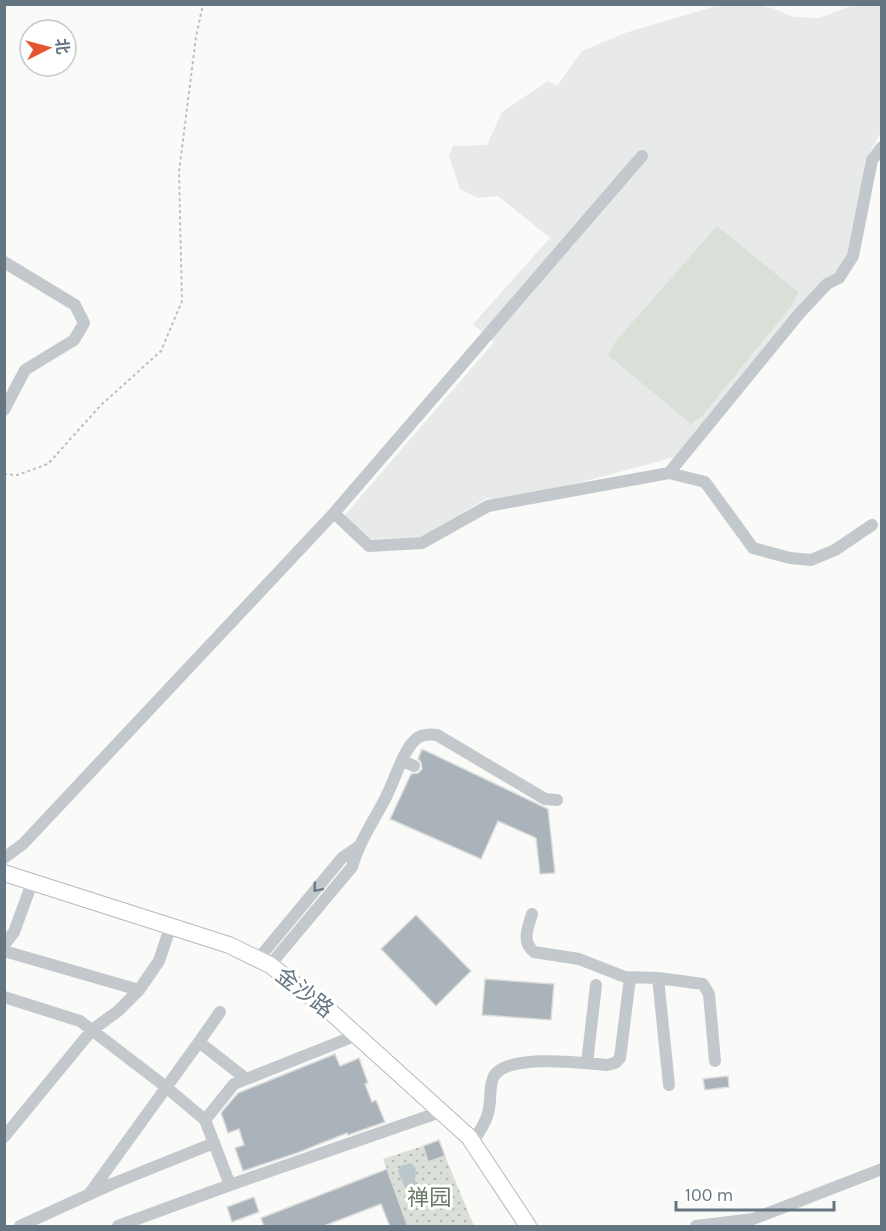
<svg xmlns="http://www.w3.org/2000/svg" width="886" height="1231" font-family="Karla,'Noto Sans SC',sans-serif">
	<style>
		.built { fill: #e8e9e9 }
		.garden { fill: url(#garden-dots) }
		.pitch { fill: #dadfd7 }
		.water { fill: #bbc7cb }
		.building { fill: #aab3b9; stroke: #dcdcda; stroke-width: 1.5 }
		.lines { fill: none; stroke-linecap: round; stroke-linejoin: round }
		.major-casing { stroke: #b5babe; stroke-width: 18 }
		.path { stroke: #bbbfc2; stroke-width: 2; stroke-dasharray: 3 3; stroke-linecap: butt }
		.minor { stroke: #c3c8cc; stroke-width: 12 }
		.major { stroke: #fff; stroke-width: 16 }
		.oneway { stroke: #6a7a87 }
		.labels { text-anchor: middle; stroke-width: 6; stroke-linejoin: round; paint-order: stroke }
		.street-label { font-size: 22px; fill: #657683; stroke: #fff }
		.park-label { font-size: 22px; fill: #687a64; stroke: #fff }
	</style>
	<defs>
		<pattern id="garden-dots" width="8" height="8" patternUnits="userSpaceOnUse" patternTransform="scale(1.5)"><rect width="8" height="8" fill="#dadfd7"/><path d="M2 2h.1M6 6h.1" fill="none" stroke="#b4b9b4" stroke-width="1.8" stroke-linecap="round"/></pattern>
	</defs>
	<rect width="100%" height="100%" fill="#fafaf8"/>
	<path class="built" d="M719,5H755L772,8L794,17L819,18L853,5H881V132L865,161L851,255L682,455L512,501L487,498L423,537L370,539L344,516L494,342L473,324L550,238L498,196L478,198L460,189L449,156L453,146L487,145L502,112L548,81L557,86L582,51L625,33Z"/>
	<path class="garden" d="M423,1146L429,1162L445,1156L474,1226H406L403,1213L383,1159Z"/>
	<path class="pitch" d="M717,226L798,292L792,305L702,416L691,424L608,355L616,341Z"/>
	<path class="water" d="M411,1163L416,1168L415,1180L422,1188V1197L416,1199C407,1192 401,1181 398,1171L401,1166Z"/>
	<path class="building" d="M422,749L548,809L555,873L540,874L536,838L498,821L481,859L390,819L411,774L418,773L422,769L421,762L418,759Z
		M416,915L471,971L436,1006L381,949Z
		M485,979L554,984L551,1020L482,1015Z
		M335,1054L340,1066L359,1058L368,1083L365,1084L372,1102L376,1100L385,1122L348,1135L347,1133L297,1153L243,1171L235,1148L244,1145L239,1129L228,1133L221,1113L238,1093Z
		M728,1076L729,1087L705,1090L703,1079Z
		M439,1140L445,1156L428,1162L423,1146Z
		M387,1169L408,1227H390L381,1204L321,1227H264L261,1218Z
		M254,1197L259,1212L232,1222L227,1207Z"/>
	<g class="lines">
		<defs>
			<path id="major" d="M4,873L229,945L270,965L332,1013L469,1137L528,1226"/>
		</defs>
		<use href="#major" class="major-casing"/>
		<path class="path" d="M4,474L17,475L48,464L101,405L161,351L182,301L179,172L196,37L203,4"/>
		<path class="minor" d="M4,262L75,305L84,323L74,340L25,370L4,410
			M669,473L705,482L753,548L790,558L811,560L835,550L872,525
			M334,513L369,546L422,543L488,506L669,473L799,314L827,284L839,278L853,256L872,160L882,147
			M403,761L414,766
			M4,858L23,844L334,513L642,156
			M532,914C528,928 521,941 534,952L579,959L625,977L658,978L703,984L709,994L715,1061
			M4,945L14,932L32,883
			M4,951L139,990
			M259,958L342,858L358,847
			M270,965L352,867C359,842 373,822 385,799C394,783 402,752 415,740C421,734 429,734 437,735L545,799L557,800
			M658,978L669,1085
			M4,997L80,1021L166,1087L205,1120
			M199,1042L220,1012
			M587,1063L596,985
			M4,1137L92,1030L118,1011L139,990L159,961L171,925
			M473,1142C478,1133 486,1123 488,1113C492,1101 488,1087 494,1076C508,1053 584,1063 607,1065L615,1063L620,1058L630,978
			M214,1143L230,1185
			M90,1193L199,1042L245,1078
			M20,1226L112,1184L214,1143L205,1120L234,1084L357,1035
			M118,1226L230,1185L443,1111
			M696,1226L753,1219L882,1169"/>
		<use href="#major" class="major"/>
	</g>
	<defs><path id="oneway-chevron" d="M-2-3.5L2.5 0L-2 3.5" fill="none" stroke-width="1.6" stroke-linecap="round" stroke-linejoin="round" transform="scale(1.5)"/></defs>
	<use class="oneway" href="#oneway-chevron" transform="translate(317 888) rotate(130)"/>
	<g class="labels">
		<g class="street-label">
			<text transform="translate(305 992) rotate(38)" y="8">金沙路</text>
		</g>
		<g class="park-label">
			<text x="429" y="1205">禅园</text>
		</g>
	</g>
	<rect width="886" height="1231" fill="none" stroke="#657683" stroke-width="12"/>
	<g transform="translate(48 48) rotate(84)"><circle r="28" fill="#ffffff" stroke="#c1c8cd" stroke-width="1.5"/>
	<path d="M0-4.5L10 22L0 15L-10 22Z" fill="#e4572e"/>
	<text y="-9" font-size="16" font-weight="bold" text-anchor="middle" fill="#657683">北</text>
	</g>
	<path d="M676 1201v9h158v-9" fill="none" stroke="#657683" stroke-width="3"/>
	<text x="685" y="1201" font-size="18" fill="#657683" stroke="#ffffff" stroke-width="4.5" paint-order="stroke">100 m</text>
</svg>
